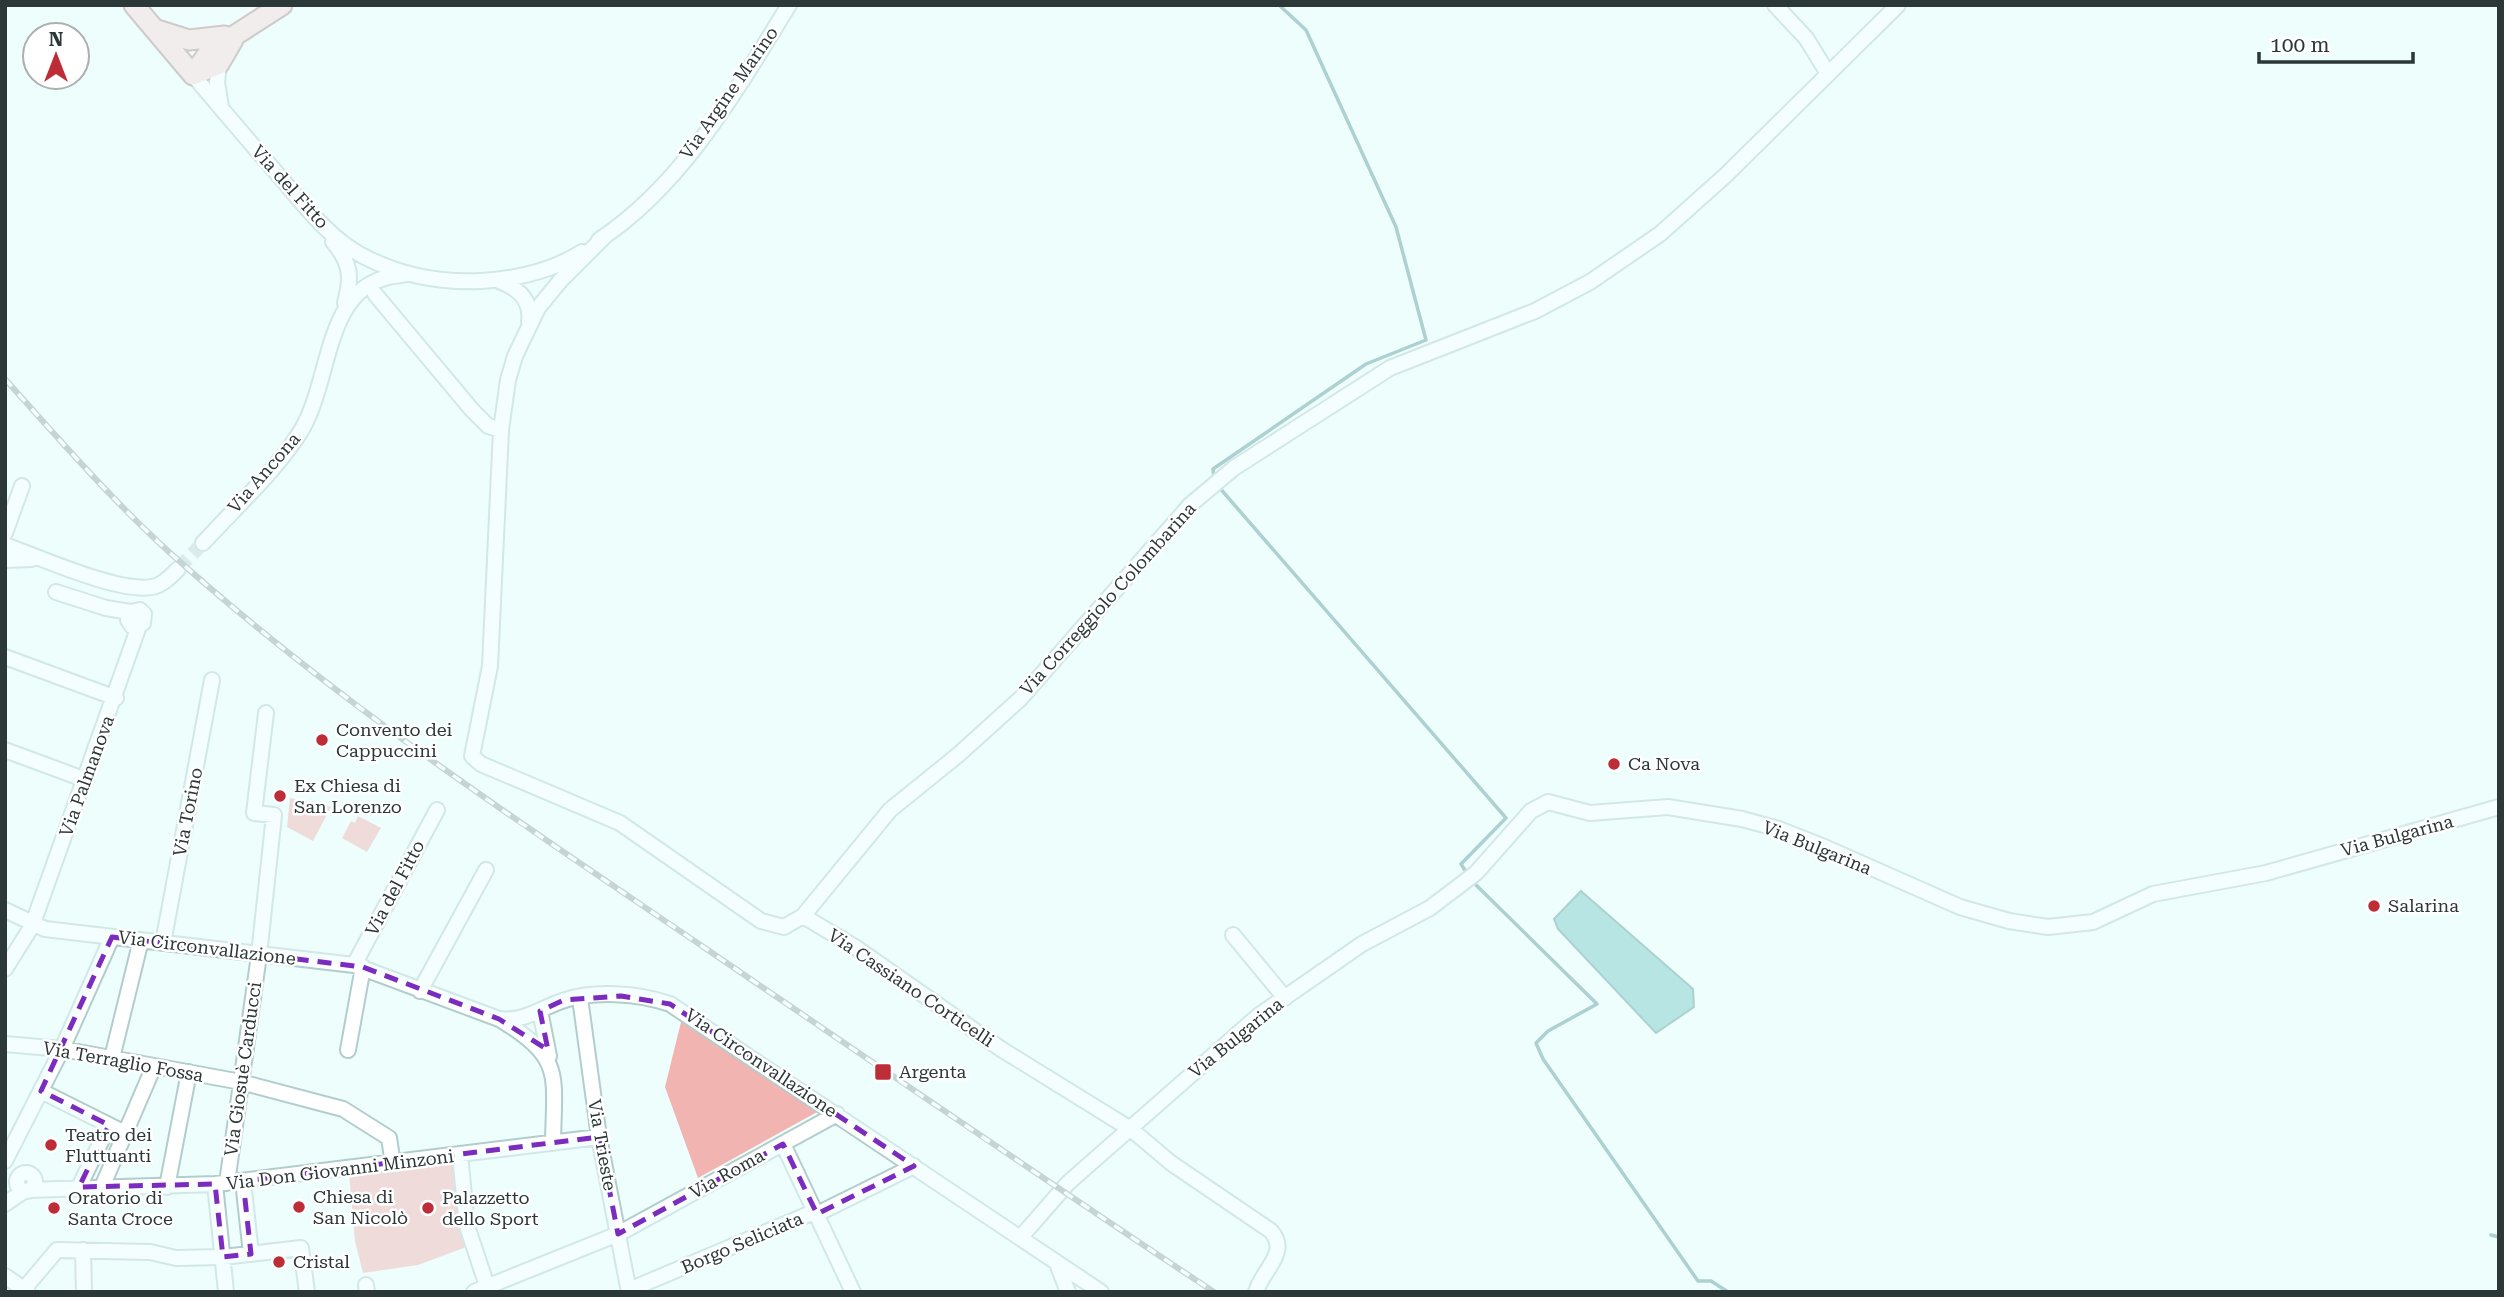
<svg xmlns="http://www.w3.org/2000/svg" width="2504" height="1297" font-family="'Roboto Serif',serif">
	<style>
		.green { fill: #f2b4b0 }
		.water { fill: #74c8c4; stroke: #5e9c9a; stroke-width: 2 }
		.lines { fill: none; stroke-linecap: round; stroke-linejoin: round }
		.stream { stroke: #5e9c9a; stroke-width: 3.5 }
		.minor-tunnel { stroke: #c6d6d5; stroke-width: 14; stroke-dasharray: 14 7; stroke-linecap: butt }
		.minor-casing { stroke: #b1cecc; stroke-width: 18 }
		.major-casing { stroke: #ab8f8d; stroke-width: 23 }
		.minor { stroke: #fff; stroke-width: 14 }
		.major { stroke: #f5d9d7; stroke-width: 19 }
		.rail-casing { stroke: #96a4a3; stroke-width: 6 }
		.rail { stroke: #fff; stroke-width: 3.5; stroke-dasharray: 10; stroke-linecap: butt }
		.marked { fill: none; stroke: #7b2cbf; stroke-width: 5; stroke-dasharray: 14 9; stroke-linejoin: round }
		.poi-dot { fill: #bd2d38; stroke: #fff; stroke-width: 2.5 }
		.labels { text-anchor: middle; stroke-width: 5; stroke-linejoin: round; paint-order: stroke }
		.street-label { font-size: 18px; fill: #2c3737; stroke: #fff }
		.poi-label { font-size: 18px; fill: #2c3737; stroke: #fff; text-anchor: start }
	</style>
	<rect width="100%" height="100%" fill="#edfefd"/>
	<path class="green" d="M290,798L331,807L313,841L287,827Z
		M358,816L381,828L367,852L342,838L351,821L355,823Z
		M682,1018L819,1111L698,1178L665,1087Z
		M456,1161L469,1246L418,1265L363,1273L355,1241L349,1173Z"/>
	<path class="water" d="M1581,891L1693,989L1694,1007L1656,1033L1558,929L1554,919Z"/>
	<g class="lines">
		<path class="stream" d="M1214,479L1213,469L1366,364L1426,340L1396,227L1306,30L1279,5
			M1218,486L1506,818L1461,864L1468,875
			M1473,882L1597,1004L1548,1031L1536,1043L1543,1059L1698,1281H1711L1728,1292
			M2491,1235L2499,1237"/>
		<path class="minor-tunnel" d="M178,569L203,543"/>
		<defs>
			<path id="minor" d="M1775,5L1806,38L1827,72
				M219,64L217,82L221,107
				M193,75C224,112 255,148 286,184C309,211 332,240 363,256C399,275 441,283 481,281C517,279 552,271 582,252
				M606,235L560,281L538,308L515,356L508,380L501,430L490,666L472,756L481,764L620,823L761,921L784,927L803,916L890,810L958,755L1020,699L1190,505L1234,468L1390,368L1535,311L1590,282L1660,234L1727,174L1898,5
				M599,240C683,185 737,89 789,5
				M333,242C351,263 352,277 345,303
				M499,281C518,288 532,300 529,322
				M375,294L472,410L488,426L501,430
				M5,533L22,486
				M203,543C235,508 273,474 299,434C334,381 321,280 402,275
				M5,545C39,557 118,593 152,587C163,585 170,577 178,569
				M5,560L32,559
				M56,592L106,608L130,612L140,610L144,614L143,623L132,626L128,620L130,612
				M5,657L116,698
				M5,750L86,780
				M5,910L45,929L354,965L499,1019C524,1022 539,1009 562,1001C594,990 638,993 670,1004L1101,1292
				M803,916L855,947L1001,1049L1132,1130L1171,1163L1271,1231C1290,1253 1262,1270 1256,1292
				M1233,935L1285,998
				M163,943L212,680
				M354,965L437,810
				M5,969L32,926L139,626
				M420,991L486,870
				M580,998L599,1137L629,1292
				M540,1011L549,1056
				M501,1020C564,1059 554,1074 553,1143
				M5,1044L62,1049L241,1082L343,1109L389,1138L393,1164
				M348,1050L363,967
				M112,1058L141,940
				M41,1091L125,1133
				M783,1144L853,1292
				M460,1155L467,1226L489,1292
				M5,1161L62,1049L112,937
				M17 1182a9 9 0 1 1 18 0a9 9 0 1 1-18 0Z
				M243,1181L251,1254
				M227,1183L259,955L274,815L254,813L266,713
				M215,1184L226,1292
				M79,1187L109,1125
				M102,1187L154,1066
				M167,1187L189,1072
				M29,1190L215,1184L599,1137
				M5,1204L24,1191
				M817,1214L914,1166
				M1021,1237L1068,1183L1258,1016L1362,944L1430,908L1476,873L1531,811L1548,802L1590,813L1668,807L1742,819L1779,829L1822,846L1960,907L2009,921L2048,927L2093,922L2153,894L2266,873L2499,807
				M83,1250L84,1292
				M1058,1266L1068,1292
				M5,1276L28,1292
				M366,1285L367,1292
				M24,1289L57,1250L150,1252L176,1258L223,1257L301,1248L307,1292
				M629,1290L816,1211
				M474,1292L618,1234L837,1114"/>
			<path id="major" d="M134,5L193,75
				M154,29L189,40L225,36
				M193,75L209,52L282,5
				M193,75L219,64L233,40"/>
		</defs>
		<use href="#minor" class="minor-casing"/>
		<use href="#major" class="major-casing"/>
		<use href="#minor" class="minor"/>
		<use href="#major" class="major"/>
		<defs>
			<path id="rail" d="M5,379C58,438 110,498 168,551C333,700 518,821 702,946C872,1062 1042,1178 1214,1292"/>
		</defs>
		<use href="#rail" class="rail-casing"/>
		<use href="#rail" class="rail"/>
	</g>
	<path d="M0 0H2504V1297H0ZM112,937L363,967L499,1019L548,1050L540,1011L564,1000L621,996L670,1004L914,1166L817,1214L783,1144L618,1234L599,1137L243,1181L251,1254L223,1257L215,1184L79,1187L109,1125L41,1091Z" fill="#edfefd" fill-opacity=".55" fill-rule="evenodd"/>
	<path class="marked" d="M112,937L363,967L499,1019L548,1050L540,1011L564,1000L621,996L670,1004L914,1166L817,1214L783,1144L618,1234L599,1137L243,1181L251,1254L223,1257L215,1184L79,1187L109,1125L41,1091Z"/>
	<g class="poi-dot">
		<circle cx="322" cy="740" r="7"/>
		<circle cx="1614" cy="764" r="7"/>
		<circle cx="280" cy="796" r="7"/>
		<circle cx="2374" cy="906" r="7"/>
		<rect x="874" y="1063" width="18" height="18" rx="3.5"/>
		<circle cx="51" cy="1145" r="7"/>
		<circle cx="299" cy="1207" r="7"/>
		<circle cx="54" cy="1208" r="7"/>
		<circle cx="428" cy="1208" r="7"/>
		<circle cx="279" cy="1262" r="7"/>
	</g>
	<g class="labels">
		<g class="street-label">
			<text transform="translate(729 93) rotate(-55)" y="6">Via Argine Marino</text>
			<text transform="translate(290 187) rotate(48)" y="6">Via del Fitto</text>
			<text transform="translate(264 473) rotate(-49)" y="6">Via Ancona</text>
			<text transform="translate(1108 599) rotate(-48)" y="6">Via Correggiolo Colombarina</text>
			<text transform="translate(87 776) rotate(-70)" y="6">Via Palmanova</text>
			<text transform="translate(188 812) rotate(-79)" y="6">Via Torino</text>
			<text transform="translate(2397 836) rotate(-15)" y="6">Via Bulgarina</text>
			<text transform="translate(1817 848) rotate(22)" y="6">Via Bulgarina</text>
			<text transform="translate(395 888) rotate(-62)" y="6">Via del Fitto</text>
			<text transform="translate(207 948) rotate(7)" y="6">Via Circonvallazione</text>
			<text transform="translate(911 988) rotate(34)" y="6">Via Cassiano Corticelli</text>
			<text transform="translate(1236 1038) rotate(-39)" y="6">Via Bulgarina</text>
			<text transform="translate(123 1062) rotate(10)" y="6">Via Terraglio Fossa</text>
			<text transform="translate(761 1063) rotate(34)" y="6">Via Circonvallazione</text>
			<text transform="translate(243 1069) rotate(-82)" y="6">Via Giosuè Carducci</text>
			<text transform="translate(602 1145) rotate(80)" y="6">Via Trieste</text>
			<text transform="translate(340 1170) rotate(-7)" y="6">Via Don Giovanni Minzoni</text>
			<text transform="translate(727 1174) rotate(-29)" y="6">Via Roma</text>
			<text transform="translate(742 1243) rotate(-23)" y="6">Borgo Seliciata</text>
		</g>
		<g class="poi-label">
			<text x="336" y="736">Convento dei<tspan x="336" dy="21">Cappuccini</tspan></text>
			<text x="1628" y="770">Ca Nova</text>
			<text x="294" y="792">Ex Chiesa di<tspan x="294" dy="21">San Lorenzo</tspan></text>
			<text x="2388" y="912">Salarina</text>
			<text x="899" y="1078">Argenta</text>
			<text x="65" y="1141">Teatro dei<tspan x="65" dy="21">Fluttuanti</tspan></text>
			<text x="313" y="1203">Chiesa di<tspan x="313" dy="21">San Nicolò</tspan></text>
			<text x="68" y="1204">Oratorio di<tspan x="68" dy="21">Santa Croce</tspan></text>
			<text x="442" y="1204">Palazzetto<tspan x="442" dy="21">dello Sport</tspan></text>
			<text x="293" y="1268">Cristal</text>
		</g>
	</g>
	<rect width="2504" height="1297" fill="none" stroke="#2c3737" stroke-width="14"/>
	<g transform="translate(56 56)"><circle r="33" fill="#ffffff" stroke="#abafaf" stroke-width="2"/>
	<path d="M0-5L12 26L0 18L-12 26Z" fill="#bd2d38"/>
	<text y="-10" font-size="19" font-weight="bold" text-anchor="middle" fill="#2c3737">N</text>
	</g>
	<path d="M2259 52v10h154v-10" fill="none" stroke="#2c3737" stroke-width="3.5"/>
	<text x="2270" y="52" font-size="21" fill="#2c3737" stroke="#ffffff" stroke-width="5" paint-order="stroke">100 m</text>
</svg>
